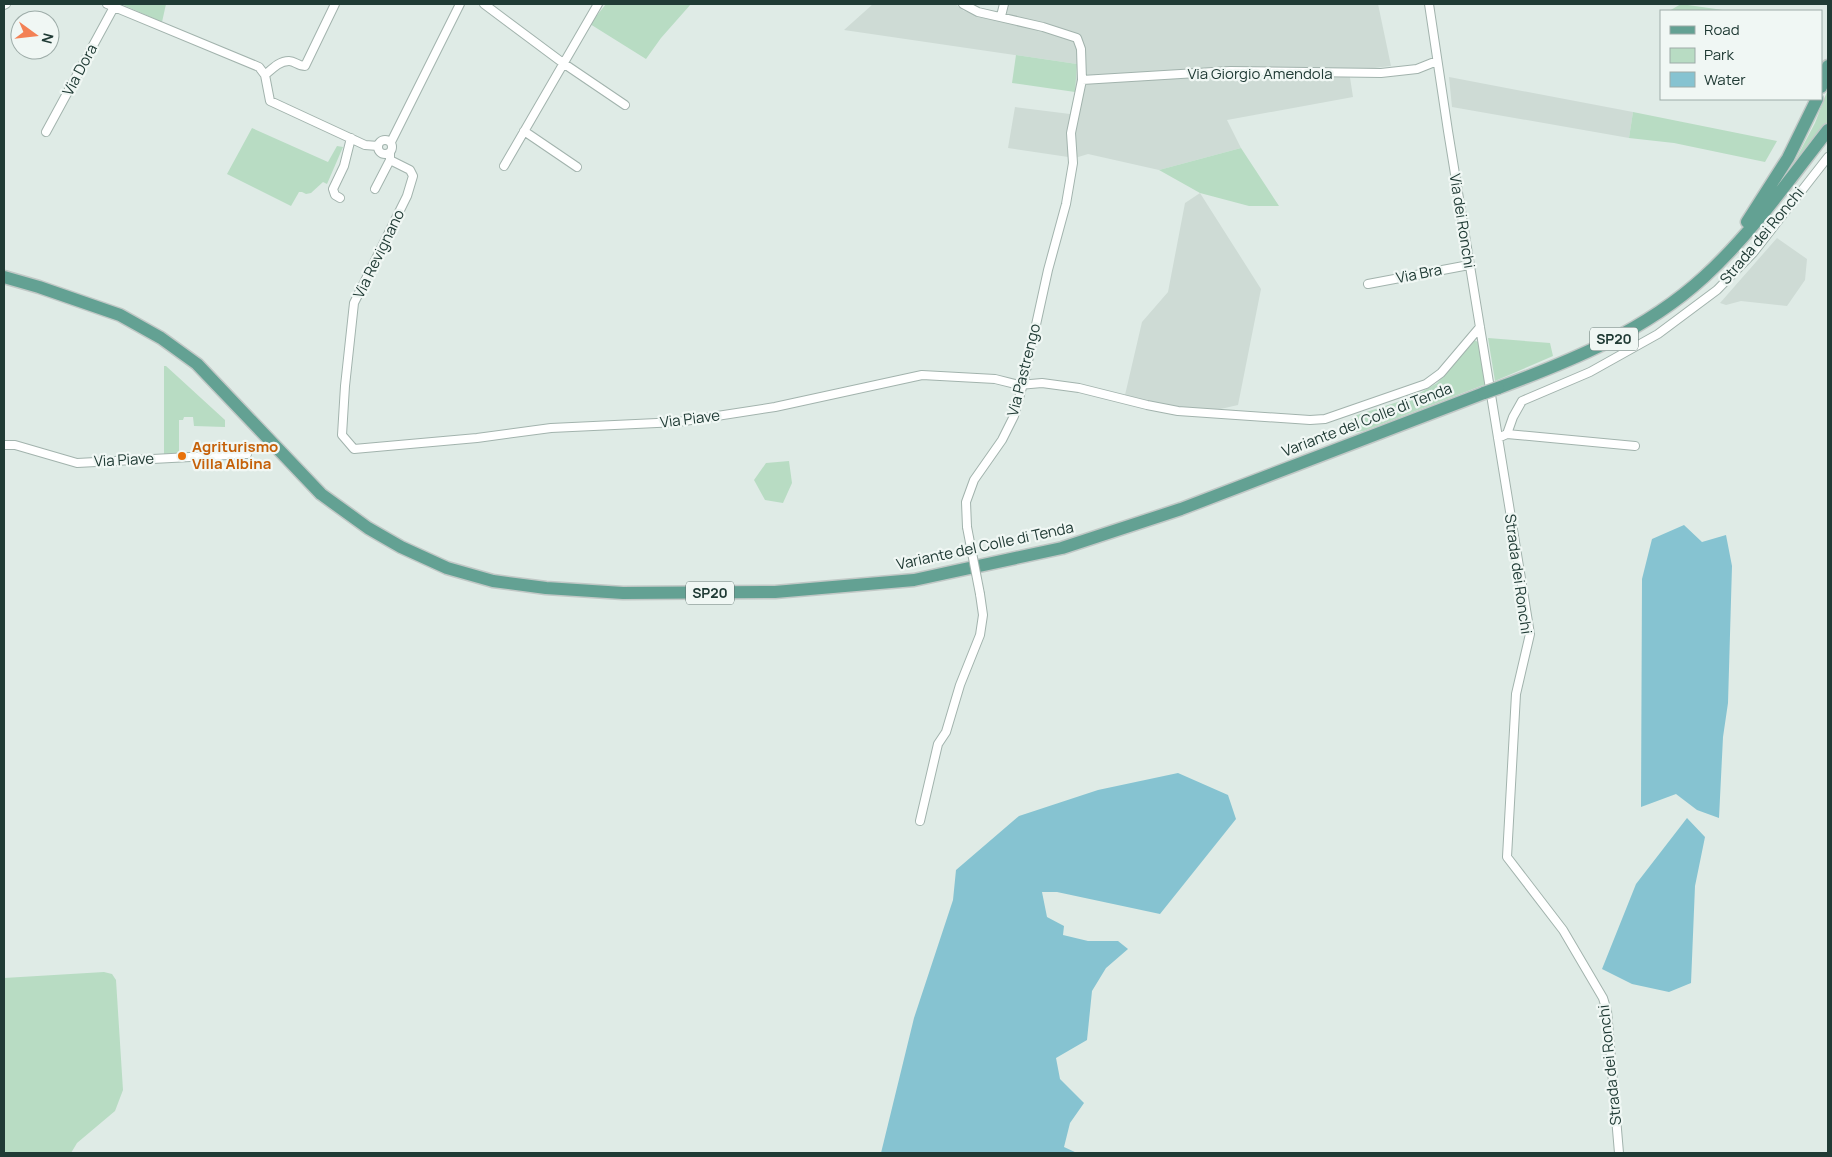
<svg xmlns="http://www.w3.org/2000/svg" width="1832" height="1157" font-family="Manrope,sans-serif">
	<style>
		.built { fill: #cedbd5 }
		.green { fill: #b8dcc3 }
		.water { fill: #86c3d1 }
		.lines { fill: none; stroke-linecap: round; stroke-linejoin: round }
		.street-casing { stroke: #a2b3ad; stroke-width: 10 }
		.primary-casing { stroke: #c1c8c6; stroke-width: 15 }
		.street { stroke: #fff; stroke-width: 8 }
		.primary { stroke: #63a193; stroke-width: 12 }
		.street-bridge-casing { stroke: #a2b3ad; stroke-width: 10; stroke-linecap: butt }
		.primary-bridge-casing { stroke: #c1c8c6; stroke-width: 15; stroke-linecap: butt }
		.street-bridge { stroke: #fff; stroke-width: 8 }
		.primary-bridge { stroke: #63a193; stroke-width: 12 }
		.food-dot { fill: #e8710a; stroke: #f0f7f4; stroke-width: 2 }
		.labels { text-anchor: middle; stroke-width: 4.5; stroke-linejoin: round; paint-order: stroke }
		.shield { fill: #f0f7f4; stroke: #5e736e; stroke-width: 1 }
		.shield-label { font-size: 14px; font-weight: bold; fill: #203b35 }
		.street-label { font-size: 15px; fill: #203b35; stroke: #f0f7f4 }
		.food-label { font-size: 15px; font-weight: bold; fill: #c56008; stroke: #f0f7f4; text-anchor: start }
	</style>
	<rect width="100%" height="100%" fill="#dfebe6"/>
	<path class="built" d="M873,4H955L964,11L998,18L1003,4H1378L1391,66L1349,71L1353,97L1227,120L1241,148L1159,170L1088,154L1075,158L1008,148L1015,107L1070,114L1075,92L1077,64L844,30Z
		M1449,77L1633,112L1629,138L1452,107Z
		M1200,193L1261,289L1238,405L1216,410L1163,407L1125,395L1142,322L1168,292L1185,203Z
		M1777,238L1807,259L1805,280L1787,306L1741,301L1726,305L1720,303Z"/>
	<path class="green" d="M121,4H166L162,22Z
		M606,4H691L661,38L646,59L590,24Z
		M1681,4L1730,11H1669Z
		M1016,55L1077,64L1075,92L1012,83Z
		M1828,89V122L1788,174L1815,123Z
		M1633,112L1777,141L1765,162L1674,143L1629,138Z
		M252,128L328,162L337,146L343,147L327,184L323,182L311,193L306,194L302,192H299L291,206L227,174Z
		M1241,148L1279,206H1249L1200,193L1159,170Z
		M1488,338L1550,343L1553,356L1495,381Z
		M1474,340L1480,343L1486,384L1364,431L1343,434L1342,427L1357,415L1413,397L1437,383Z
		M164,366H166L225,420V427L194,426L193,417H184L183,420H179V453L164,454Z
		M789,461L792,483L783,503L765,500L754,480L766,463Z
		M104,972L112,974L116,980L123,1090L115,1111L77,1143L71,1153H4V978Z"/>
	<path class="water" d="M1684,525L1702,542L1726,535L1732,566L1728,703L1723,737L1719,818L1697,810L1676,794L1641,807L1642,579L1652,539Z
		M1178,773L1228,795L1236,819L1160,914L1057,892H1042L1047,917L1064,926L1063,935L1088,941H1118L1128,949L1106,968L1092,991L1087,1040L1056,1058L1060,1079L1084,1103L1070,1123L1064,1147L1077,1153H881L914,1018L953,900L956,870L1019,816L1098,790Z
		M1687,818L1705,837L1695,886L1691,983L1669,992L1632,984L1602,969L1636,884Z"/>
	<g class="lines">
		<defs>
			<path id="street" d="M107,4L259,67L265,75L270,101L365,145L378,146
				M484,4L563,63L625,105
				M963,4L978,12L1043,27L1077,38L1081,49L1082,80L1071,133L1073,163L1066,204L1048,270L1023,384L1014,416L1002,440L974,480L966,502L967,527
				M1429,4L1448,131L1530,634L1516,694L1507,857L1563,930L1603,998L1607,1011L1619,1153
				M4,5L6,4
				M1001,16L1004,4
				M265,75C272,69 279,61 289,61C295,61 298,66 305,66L335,4
				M1082,80L1230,71L1381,73L1417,69L1437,61
				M524,131L577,167
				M46,132L114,7
				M378 147a7 7 0 1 1 14 0a7 7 0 1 1-14 0Z
				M391,142L460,4
				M390,153V160L410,170L413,176L407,196L354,303L345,386L342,435L354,449L477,438L551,428L678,422L775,407L922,375L995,379L1019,385L1042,383L1079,388L1147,405L1178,411L1310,420L1325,419L1426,384L1441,373L1480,327
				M504,166L598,4
				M375,189L390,160
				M340,198L335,195L333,189L344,166L351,138
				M1368,284L1469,265
				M1507,434L1635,446
				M1498,438L1507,434L1513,417L1522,401L1590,372L1658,334L1717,290L1753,253L1828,157
				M4,445H15L77,463L247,454
				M920,821L938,744L946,732L960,685L980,635L983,615L980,594"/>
			<path id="primary" d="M1821,87L1828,66
				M1747,222L1788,158L1817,99
				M4,277L39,287L120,315L161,338L197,364L321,494L368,528L401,547L447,568L493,581L546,588L623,593L775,592L914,580L1062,548L1181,509L1484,393
				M1498,388C1571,361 1645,331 1704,277C1751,234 1789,180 1828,130"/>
		</defs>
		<use href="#street" class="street-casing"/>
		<use href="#primary" class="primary-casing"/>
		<use href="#street" class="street"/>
		<use href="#primary" class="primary"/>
		<defs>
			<path id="street-bridge" d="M967,527L980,594"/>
			<path id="primary-bridge" d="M1484,393L1498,388"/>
		</defs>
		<use href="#street-bridge" class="street-bridge-casing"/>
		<use href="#primary-bridge" class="primary-bridge-casing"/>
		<use href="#street-bridge" class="street-bridge"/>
		<use href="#primary-bridge" class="primary-bridge"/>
	</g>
	<circle class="food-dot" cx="182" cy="456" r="5"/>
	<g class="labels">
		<g class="shield">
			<rect x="1590" y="327.5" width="48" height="23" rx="4"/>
			<rect x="686" y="581.5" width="48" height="23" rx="4"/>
		</g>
		<g class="shield-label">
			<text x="1614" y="344">SP20</text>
			<text x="710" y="598">SP20</text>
		</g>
		<g class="street-label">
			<text transform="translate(80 70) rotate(-62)" y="5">Via Dora</text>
			<text x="1260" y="79">Via Giorgio Amendola</text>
			<text transform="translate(1462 221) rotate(81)" y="5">Via dei Ronchi</text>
			<text transform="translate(1762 236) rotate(-50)" y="5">Strada dei Ronchi</text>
			<text transform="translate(379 254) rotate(-64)" y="5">Via Revignano</text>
			<text transform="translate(1419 274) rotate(-11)" y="5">Via Bra</text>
			<text transform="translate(1024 370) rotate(-76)" y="5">Via Pastrengo</text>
			<text transform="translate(690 419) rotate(-7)" y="5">Via Piave</text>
			<text transform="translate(1367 420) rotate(-21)" y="5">Variante del Colle di Tenda</text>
			<text transform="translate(124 460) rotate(-3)" y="5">Via Piave</text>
			<text transform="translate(985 546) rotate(-12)" y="5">Variante del Colle di Tenda</text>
			<text transform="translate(1518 574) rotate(82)" y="5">Strada dei Ronchi</text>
			<text transform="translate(1610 1065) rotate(-96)" y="5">Strada dei Ronchi</text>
		</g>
		<g class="food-label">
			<text x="192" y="452">Agriturismo<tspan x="192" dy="17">Villa Albina</tspan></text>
		</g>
	</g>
	<rect width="1832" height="1157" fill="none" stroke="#203b35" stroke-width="10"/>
	<rect x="1660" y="10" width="162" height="90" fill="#f0f7f4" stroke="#9daca8"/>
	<rect x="1670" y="26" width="25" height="8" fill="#63a193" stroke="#9daca8"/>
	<text x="1704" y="35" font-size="15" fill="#203b35">Road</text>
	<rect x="1670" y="48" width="25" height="15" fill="#b8dcc3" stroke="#9daca8"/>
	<text x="1704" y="60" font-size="15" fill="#203b35">Park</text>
	<rect x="1670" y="72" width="25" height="15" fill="#86c3d1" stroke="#9daca8"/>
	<text x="1704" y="85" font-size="15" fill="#203b35">Water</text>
	<g transform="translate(35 35) rotate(105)"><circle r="24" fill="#f0f7f4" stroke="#9daca8"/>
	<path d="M0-4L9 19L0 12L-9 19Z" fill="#f38155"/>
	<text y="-8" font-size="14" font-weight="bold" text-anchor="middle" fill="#203b35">N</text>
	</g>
</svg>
